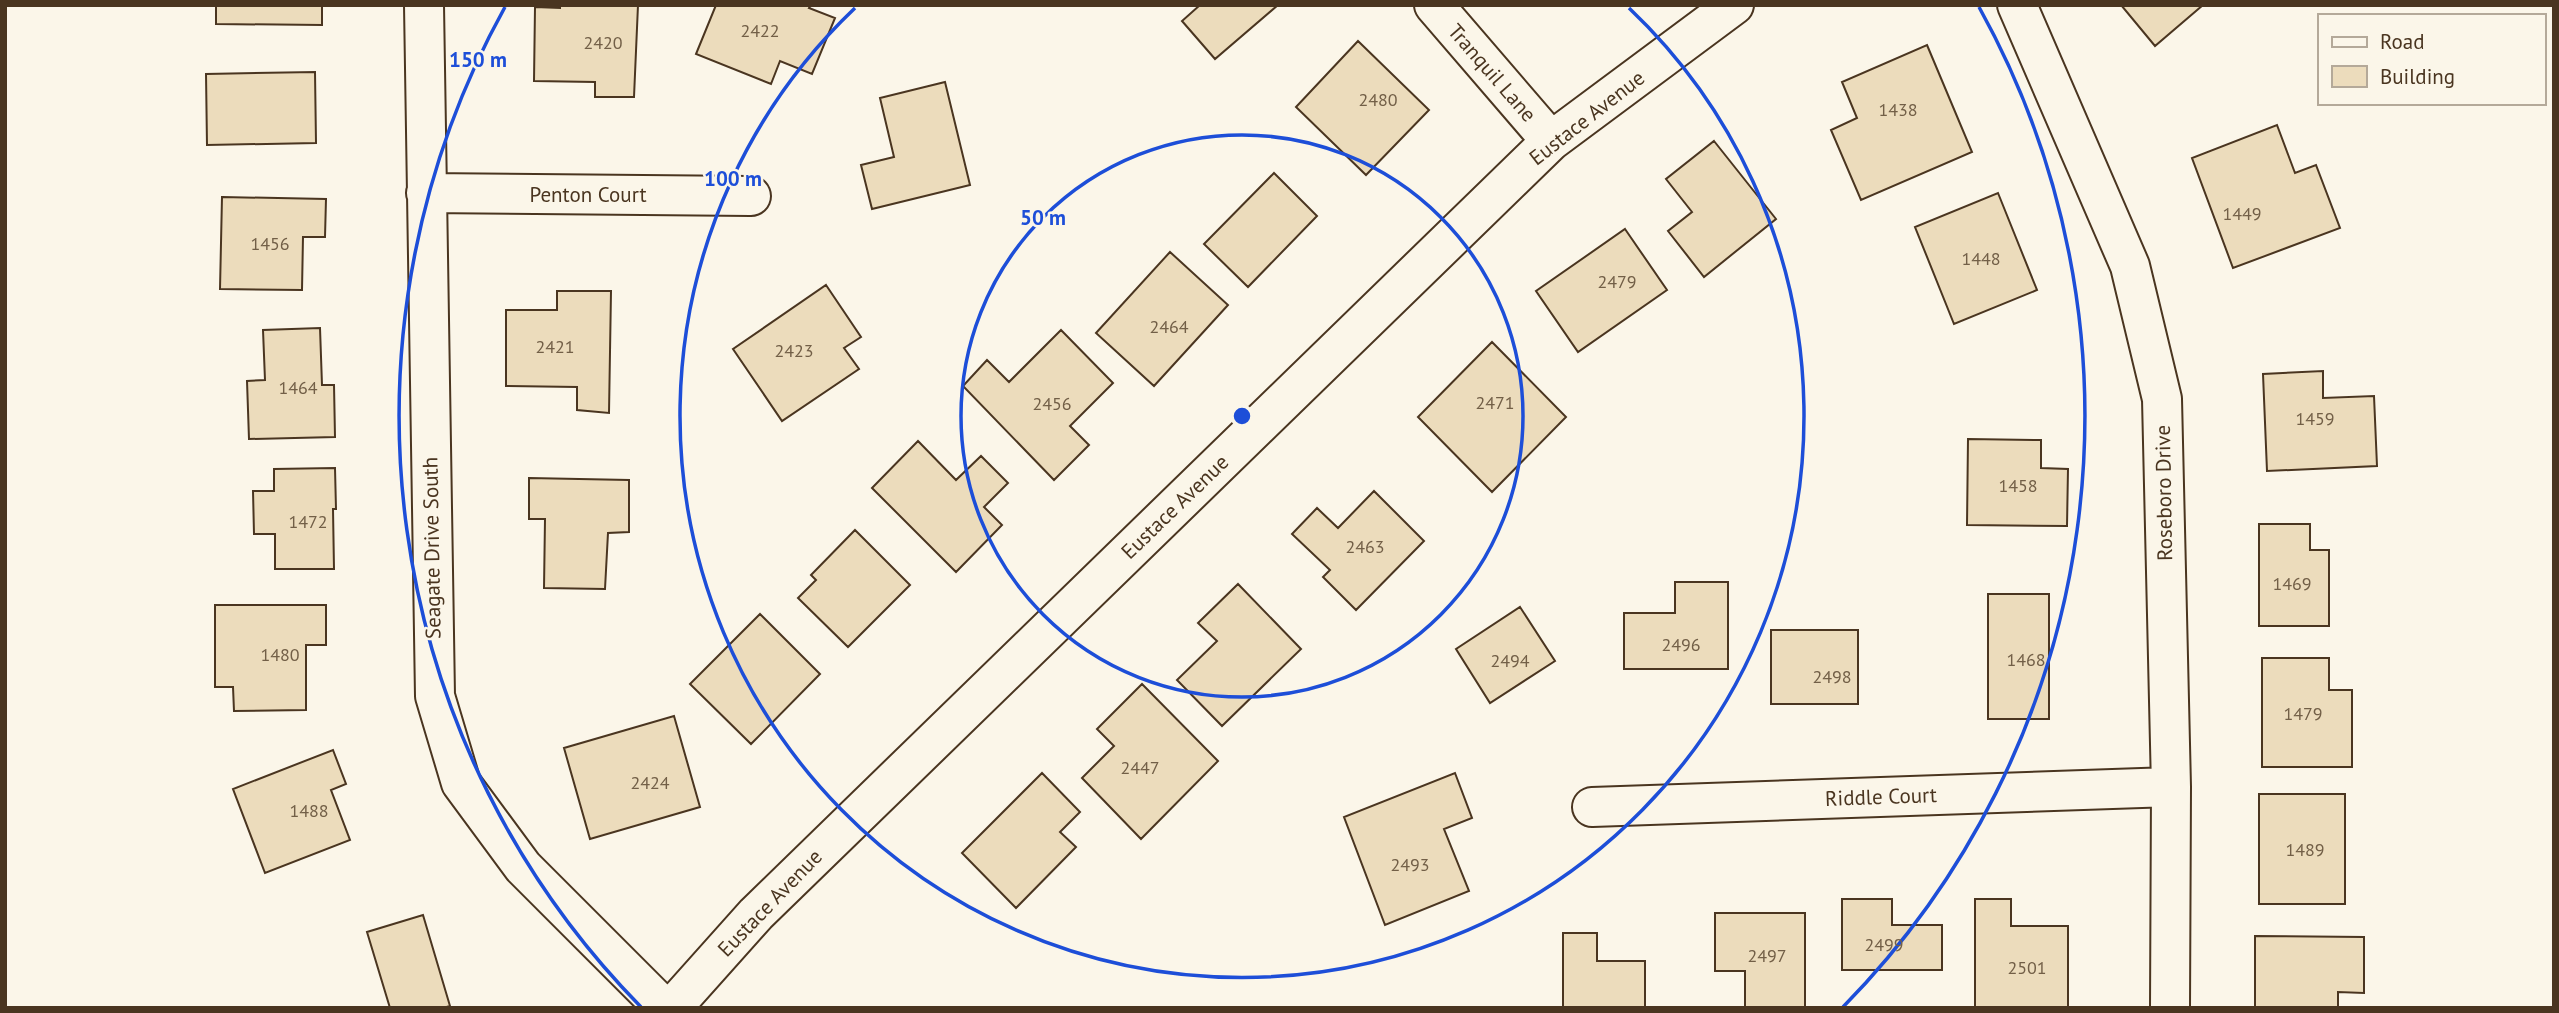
<svg xmlns="http://www.w3.org/2000/svg" width="2559" height="1013" font-family="'PT Sans',sans-serif">
	<style>
		.building { fill: #ecdcbc; stroke: #4a3520; stroke-width: 2 }
		.lines { fill: none; stroke-linecap: round; stroke-linejoin: round }
		.minor-casing { stroke: #4a3520; stroke-width: 42 }
		.minor { stroke: #fbf6e9; stroke-width: 38 }
		.ring { fill: none; stroke: #1d4ed8; stroke-width: 3.5 }
		.labels { text-anchor: middle; stroke-width: 5; stroke-linejoin: round; paint-order: stroke }
		.number-label { font-size: 18px; fill: #725f47 }
		.street-label { font-size: 21px; fill: #4a3520; stroke: #fbf6e9 }
		.centre { fill: #1d4ed8; stroke: #fbf6e9; stroke-width: 3.5 }
		.ring-label { font-size: 21px; text-anchor: middle; font-weight: bold; fill: #1d4ed8; stroke: #fbf6e9; stroke-width: 5; stroke-linejoin: round; paint-order: stroke }
	</style>
	<rect width="100%" height="100%" fill="#fbf6e9"/>
	<path class="building" d="M216,5H322V25L216,24Z
		M560,5H638L634,97H595V82L534,81L535,7L560,8Z
		M716,5H811L809,8L835,18L812,74L780,61L771,84L696,54Z
		M1200,5H1278L1215,59L1182,21Z
		M2121,5H2203L2155,46Z
		M1358,41L1429,110L1366,175L1296,107Z
		M1927,45L1972,152L1861,200L1831,130L1857,118L1842,82Z
		M315,72L316,143L207,145L206,74Z
		M945,82L970,185L872,209L861,165L894,157L880,98Z
		M2277,125L2295,173L2316,165L2340,228L2233,268L2192,158Z
		M1714,141L1776,219L1704,277L1668,231L1692,212L1666,179Z
		M1274,173L1317,216L1248,287L1204,244Z
		M1998,193L2037,290L1954,324L1915,227Z
		M222,197L326,199L325,237H303L302,290L220,289Z
		M1625,229L1667,290L1578,352L1536,291Z
		M1170,252L1228,305L1154,386L1096,333Z
		M826,285L861,337L844,348L859,369L782,421L733,349Z
		M557,291H611L609,413L577,410V387L506,386V310H557Z
		M320,328L322,385H334L335,437L249,439L247,381L265,380L263,330Z
		M1061,330L1113,383L1070,426L1089,445L1054,480L963,386L987,360L1009,382Z
		M1492,342L1566,417L1492,492L1418,417Z
		M2323,371V398L2374,396L2377,466L2267,471L2263,374Z
		M1968,439L2041,440V468L2068,469L2067,526L1967,525Z
		M918,441L956,480L981,456L1008,483L984,507L1002,525L956,572L872,488Z
		M335,468L336,509H333L334,569H275V534H254L253,491H274V469Z
		M529,478L629,480V532L608,533L605,589L544,588L545,519H529Z
		M1374,491L1424,541L1356,610L1323,577L1330,570L1292,534L1317,508L1338,528Z
		M2259,524H2310V550H2329V626H2259Z
		M855,530L910,585L848,647L798,598L816,580L811,575Z
		M1675,582H1728V669H1624V613H1675Z
		M1238,584L1301,649L1222,726L1177,680L1217,641L1198,623Z
		M1988,594H2049V719H1988Z
		M215,605H326V645H306V710L234,711L233,687H215Z
		M1520,607L1555,661L1490,703L1456,649Z
		M760,614L820,674L751,744L690,684Z
		M1771,630H1858V704H1771Z
		M2262,658H2329V690H2352V767H2262Z
		M1142,684L1218,761L1141,839L1082,778L1114,746L1097,729Z
		M674,716L700,807L590,839L564,748Z
		M333,750L346,784L331,790L350,840L265,873L233,789Z
		M1042,773L1080,812L1060,832L1076,847L1016,908L962,853Z
		M1455,773L1472,818L1444,829L1469,891L1385,925L1344,817Z
		M2259,794H2345V904H2259Z
		M1842,899H1892V925H1942V970H1842Z
		M1975,899H2011V926H2068V1007H1975Z
		M1715,913H1805V1008H1745V971H1715Z
		M423,915L450,1006L443,1008H390L367,932Z
		M1563,933H1597V961H1645V1008H1563Z
		M2255,936L2364,937V993L2338,992V1008H2255Z"/>
	<g class="lines">
		<defs>
			<path id="minor" d="M424,5L435,696L461,783L523,867L664,1008
				M1434,5L1551,141
				M2017,5L2130,266L2162,399L2171,787L2170,1008
				M426,193L751,196
				M1592,807L2171,787
				M672,1008L756,914L1551,141L1734,5"/>
		</defs>
		<use href="#minor" class="minor-casing"/>
		<use href="#minor" class="minor"/>
	</g>
	<g class="ring">
		<circle cx="1242" cy="416" r="281"/>
		<path d="M1629 8A562 562 0 1 1 855 8"/>
		<path d="M641 1007A843 843 0 0 1 505 7M1979 7A843 843 0 0 1 1843 1007"/>
	</g>
	<g class="labels">
		<g class="number-label">
			<text x="760" y="37">2422</text>
			<text x="603" y="49">2420</text>
			<text x="1378" y="106">2480</text>
			<text x="1898" y="116">1438</text>
			<text x="2242" y="220">1449</text>
			<text x="270" y="250">1456</text>
			<text x="1981" y="265">1448</text>
			<text x="1617" y="288">2479</text>
			<text x="1169" y="333">2464</text>
			<text x="555" y="353">2421</text>
			<text x="794" y="357">2423</text>
			<text x="298" y="394">1464</text>
			<text x="1495" y="409">2471</text>
			<text x="1052" y="410">2456</text>
			<text x="2315" y="425">1459</text>
			<text x="2018" y="492">1458</text>
			<text x="308" y="528">1472</text>
			<text x="1365" y="553">2463</text>
			<text x="2292" y="590">1469</text>
			<text x="1681" y="651">2496</text>
			<text x="280" y="661">1480</text>
			<text x="2026" y="666">1468</text>
			<text x="1510" y="667">2494</text>
			<text x="1832" y="683">2498</text>
			<text x="2303" y="720">1479</text>
			<text x="1140" y="774">2447</text>
			<text x="650" y="789">2424</text>
			<text x="309" y="817">1488</text>
			<text x="2305" y="856">1489</text>
			<text x="1410" y="871">2493</text>
			<text x="1884" y="951">2499</text>
			<text x="1767" y="962">2497</text>
			<text x="2027" y="974">2501</text>
		</g>
		<g class="street-label">
			<text transform="translate(1492 73) rotate(49)" y="7">Tranquil Lane</text>
			<text transform="translate(1587 118) rotate(-38)" y="7">Eustace Avenue</text>
			<text x="588" y="202">Penton Court</text>
			<text transform="translate(2164 493) rotate(-91)" y="7">Roseboro Drive</text>
			<text transform="translate(1175 507) rotate(-44)" y="7">Eustace Avenue</text>
			<text transform="translate(432 548) rotate(-91)" y="7">Seagate Drive South</text>
			<text transform="translate(1881 797) rotate(-2)" y="7">Riddle Court</text>
			<text transform="translate(770 903) rotate(-46)" y="7">Eustace Avenue</text>
		</g>
	</g>
	<circle cx="1242" cy="416" r="10" class="centre"/>
	<g class="ring-label">
		<text x="478" y="67">150 m</text>
		<text x="733" y="186">100 m</text>
		<text x="1043" y="225">50 m</text>
	</g>
	<rect width="2559" height="1013" fill="none" stroke="#4a3520" stroke-width="14"/>
	<rect x="2318" y="14" width="228" height="91" fill="#fbf6e9" stroke="#b4a999" stroke-width="2"/>
	<rect x="2332" y="37" width="35" height="10" fill="#fbf6e9" stroke="#b4a999" stroke-width="2"/>
	<text x="2380" y="49" font-size="21" fill="#4a3520">Road</text>
	<rect x="2332" y="66" width="35" height="21" fill="#ecdcbc" stroke="#b4a999" stroke-width="2"/>
	<text x="2380" y="84" font-size="21" fill="#4a3520">Building</text>
</svg>
